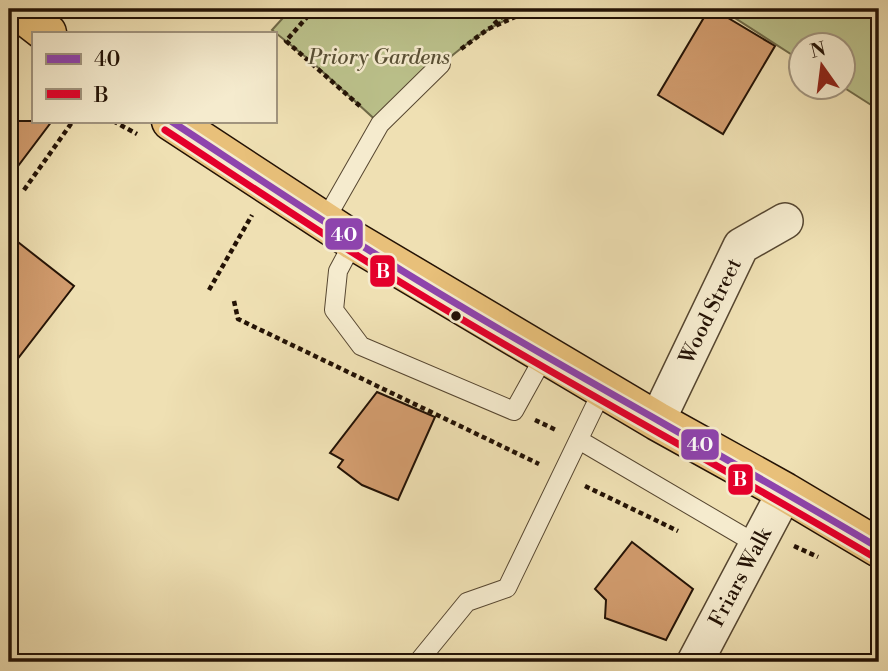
<svg xmlns="http://www.w3.org/2000/svg" width="888" height="671" font-family="'Libre Bodoni',serif">
	<style>
		.green { fill: #bbc18b; stroke: #6f6a48; stroke-width: 2 }
		.building { fill: #d29c6e; stroke: #231205; stroke-width: 2 }
		.lines { fill: none; stroke-linecap: round; stroke-linejoin: round }
		.service-casing { stroke: #564630; stroke-width: 20 }
		.minor-casing { stroke: #564630; stroke-width: 38 }
		.primary-casing { stroke: #231205; stroke-width: 41 }
		.path { stroke: #231205; stroke-width: 4.5; stroke-dasharray: 5 3.5; stroke-linecap: butt }
		.service { stroke: #f5ebce; stroke-width: 18 }
		.minor { stroke: #f5ebce; stroke-width: 35 }
		.primary { stroke: #e8c07a; stroke-width: 38 }
		.bus-1-casing { stroke: #f5ebce; stroke-width: 12 }
		.bus-2-casing { stroke: #f5ebce; stroke-width: 12 }
		.bus-1 { stroke: #8e44ad; stroke-width: 7 }
		.bus-2 { stroke: #e4002b; stroke-width: 7 }
		.bus-dot { fill: #231205; stroke: #f5ebce; stroke-width: 2.5 }
		.labels { text-anchor: middle; stroke-width: 5; stroke-linejoin: round; paint-order: stroke }
		.park-label { font-size: 21px; font-style: italic; fill: #584f34; stroke: #f5ebce }
		.street-label { font-size: 21px; fill: #231205; stroke: #f5ebce }
		.line-badge { stroke: #f5ebce; stroke-width: 2.5 }
		.badge-label { font-size: 19px; text-anchor: middle; font-weight: bold; fill: #fff }
	</style>
	<rect width="100%" height="100%" fill="#efe0b3"/>
	<filter id="stains"><feTurbulence type="fractalNoise" baseFrequency=".00286" numOctaves="4"/><feColorMatrix values="0 0 0 0 .2 0 0 0 0 .09 0 0 0 0 .02 0 0 0 .5 -.17"/></filter>
	<radialGradient id="worn" r=".72"><stop offset=".6" stop-color="#630" stop-opacity="0"/><stop offset="1" stop-color="#630" stop-opacity=".3"/></radialGradient>
	<path class="green" d="M291,9H533C471,28 425,80 380,124L312,62L272,30Z
		M721,9H879V110L843,87L842,46H800V60Z"/>
	<path class="building" d="M709,9H713L775,46L723,134L658,95Z
		M9,121H52L9,178Z
		M9,235L74,286L9,370Z
		M377,392L435,417L398,500L362,485L338,467L343,460L330,453Z
		M632,542L693,589L666,640L605,618L606,600L595,589Z"/>
	<g class="lines">
		<defs>
			<path id="service" d="M324,222L380,124L441,64
				M354,241L338,271L334,310L361,346L514,411L545,355
				M579,440L758,545
				M418,662L467,602L507,588L603,389"/>
			<path id="minor" d="M657,421L741,246L785,221
				M695,662L785,492"/>
			<path id="primary" d="M16,9L47,33
				M171,121L354,241L657,421L785,492L879,548"/>
		</defs>
		<use href="#service" class="service-casing"/>
		<use href="#minor" class="minor-casing"/>
		<use href="#primary" class="primary-casing"/>
		<path class="path" d="M314,9L286,41L361,107
			M494,24L511,9
			M461,49L488,29L533,9
			M113,121L137,134
			M24,190L73,121
			M209,290L252,215
			M234,301L238,319L539,464
			M535,420L556,430
			M585,486L678,531
			M794,546L818,557"/>
		<use href="#service" class="service"/>
		<use href="#minor" class="minor"/>
		<use href="#primary" class="primary"/>
		<defs>
			<path id="bus-1" d="M171,121C232,161 292,201 353,240C524,349 705,444 879,548"/>
			<path id="bus-2" d="M165,130C226,170 286,210 347,249C519,358 699,453 874,557"/>
		</defs>
		<use href="#bus-1" class="bus-1-casing"/>
		<use href="#bus-2" class="bus-2-casing"/>
		<use href="#bus-1" class="bus-1"/>
		<use href="#bus-2" class="bus-2"/>
	</g>
	<circle class="bus-dot" cx="456" cy="316" r="6"/>
	<g class="labels">
		<g class="park-label">
			<text x="379" y="64">Priory Gardens</text>
		</g>
		<g class="street-label">
			<text transform="translate(710 311) rotate(-64)" y="7">Wood Street</text>
			<text transform="translate(740 577) rotate(-62)" y="7">Friars Walk</text>
		</g>
	</g>
	<g class="line-badge">
		<rect x="324" y="217" width="40" height="34" rx="7" fill="#8e44ad"/>
		<rect x="369" y="254" width="27" height="34" rx="7" fill="#e4002b"/>
		<rect x="680" y="428" width="40" height="33" rx="7" fill="#8e44ad"/>
		<rect x="727" y="463" width="27" height="33" rx="7" fill="#e4002b"/>
	</g>
	<g class="badge-label">
		<text x="344" y="241">40</text>
		<text x="383" y="278">B</text>
		<text x="700" y="451">40</text>
		<text x="740" y="486">B</text>
	</g>
	<rect width="888" height="671" fill="none" stroke="#efe0b3" stroke-width="35"/>
	<rect x="10" y="10" width="867" height="650" fill="none" stroke="#231205" stroke-width="3.5"/>
	<rect x="18" y="18" width="853" height="636" fill="none" stroke="#231205" stroke-width="2"/>
	<rect x="32" y="32" width="245" height="91" fill="#f5ebce" stroke="#a1947e" stroke-width="2"/>
	<rect x="46" y="54" width="35" height="10" fill="#8e44ad" stroke="#a1947e" stroke-width="2"/>
	<text x="94" y="66" font-size="21" fill="#231205">40</text>
	<rect x="46" y="89" width="35" height="10" fill="#e4002b" stroke="#a1947e" stroke-width="2"/>
	<text x="94" y="102" font-size="21" fill="#231205">B</text>
	<g transform="translate(822 66) rotate(346)"><circle r="33" fill="#f5ebce" stroke="#a1947e" stroke-width="2"/>
	<path d="M0-5L12 26L0 18L-12 26Z" fill="#8f2418"/>
	<text y="-10" font-size="19" font-weight="bold" text-anchor="middle" fill="#231205">N</text>
	</g>
	<rect width="100%" height="100%" filter="url(#stains)"/>
	<rect width="100%" height="100%" fill="url(#worn)"/>
</svg>
